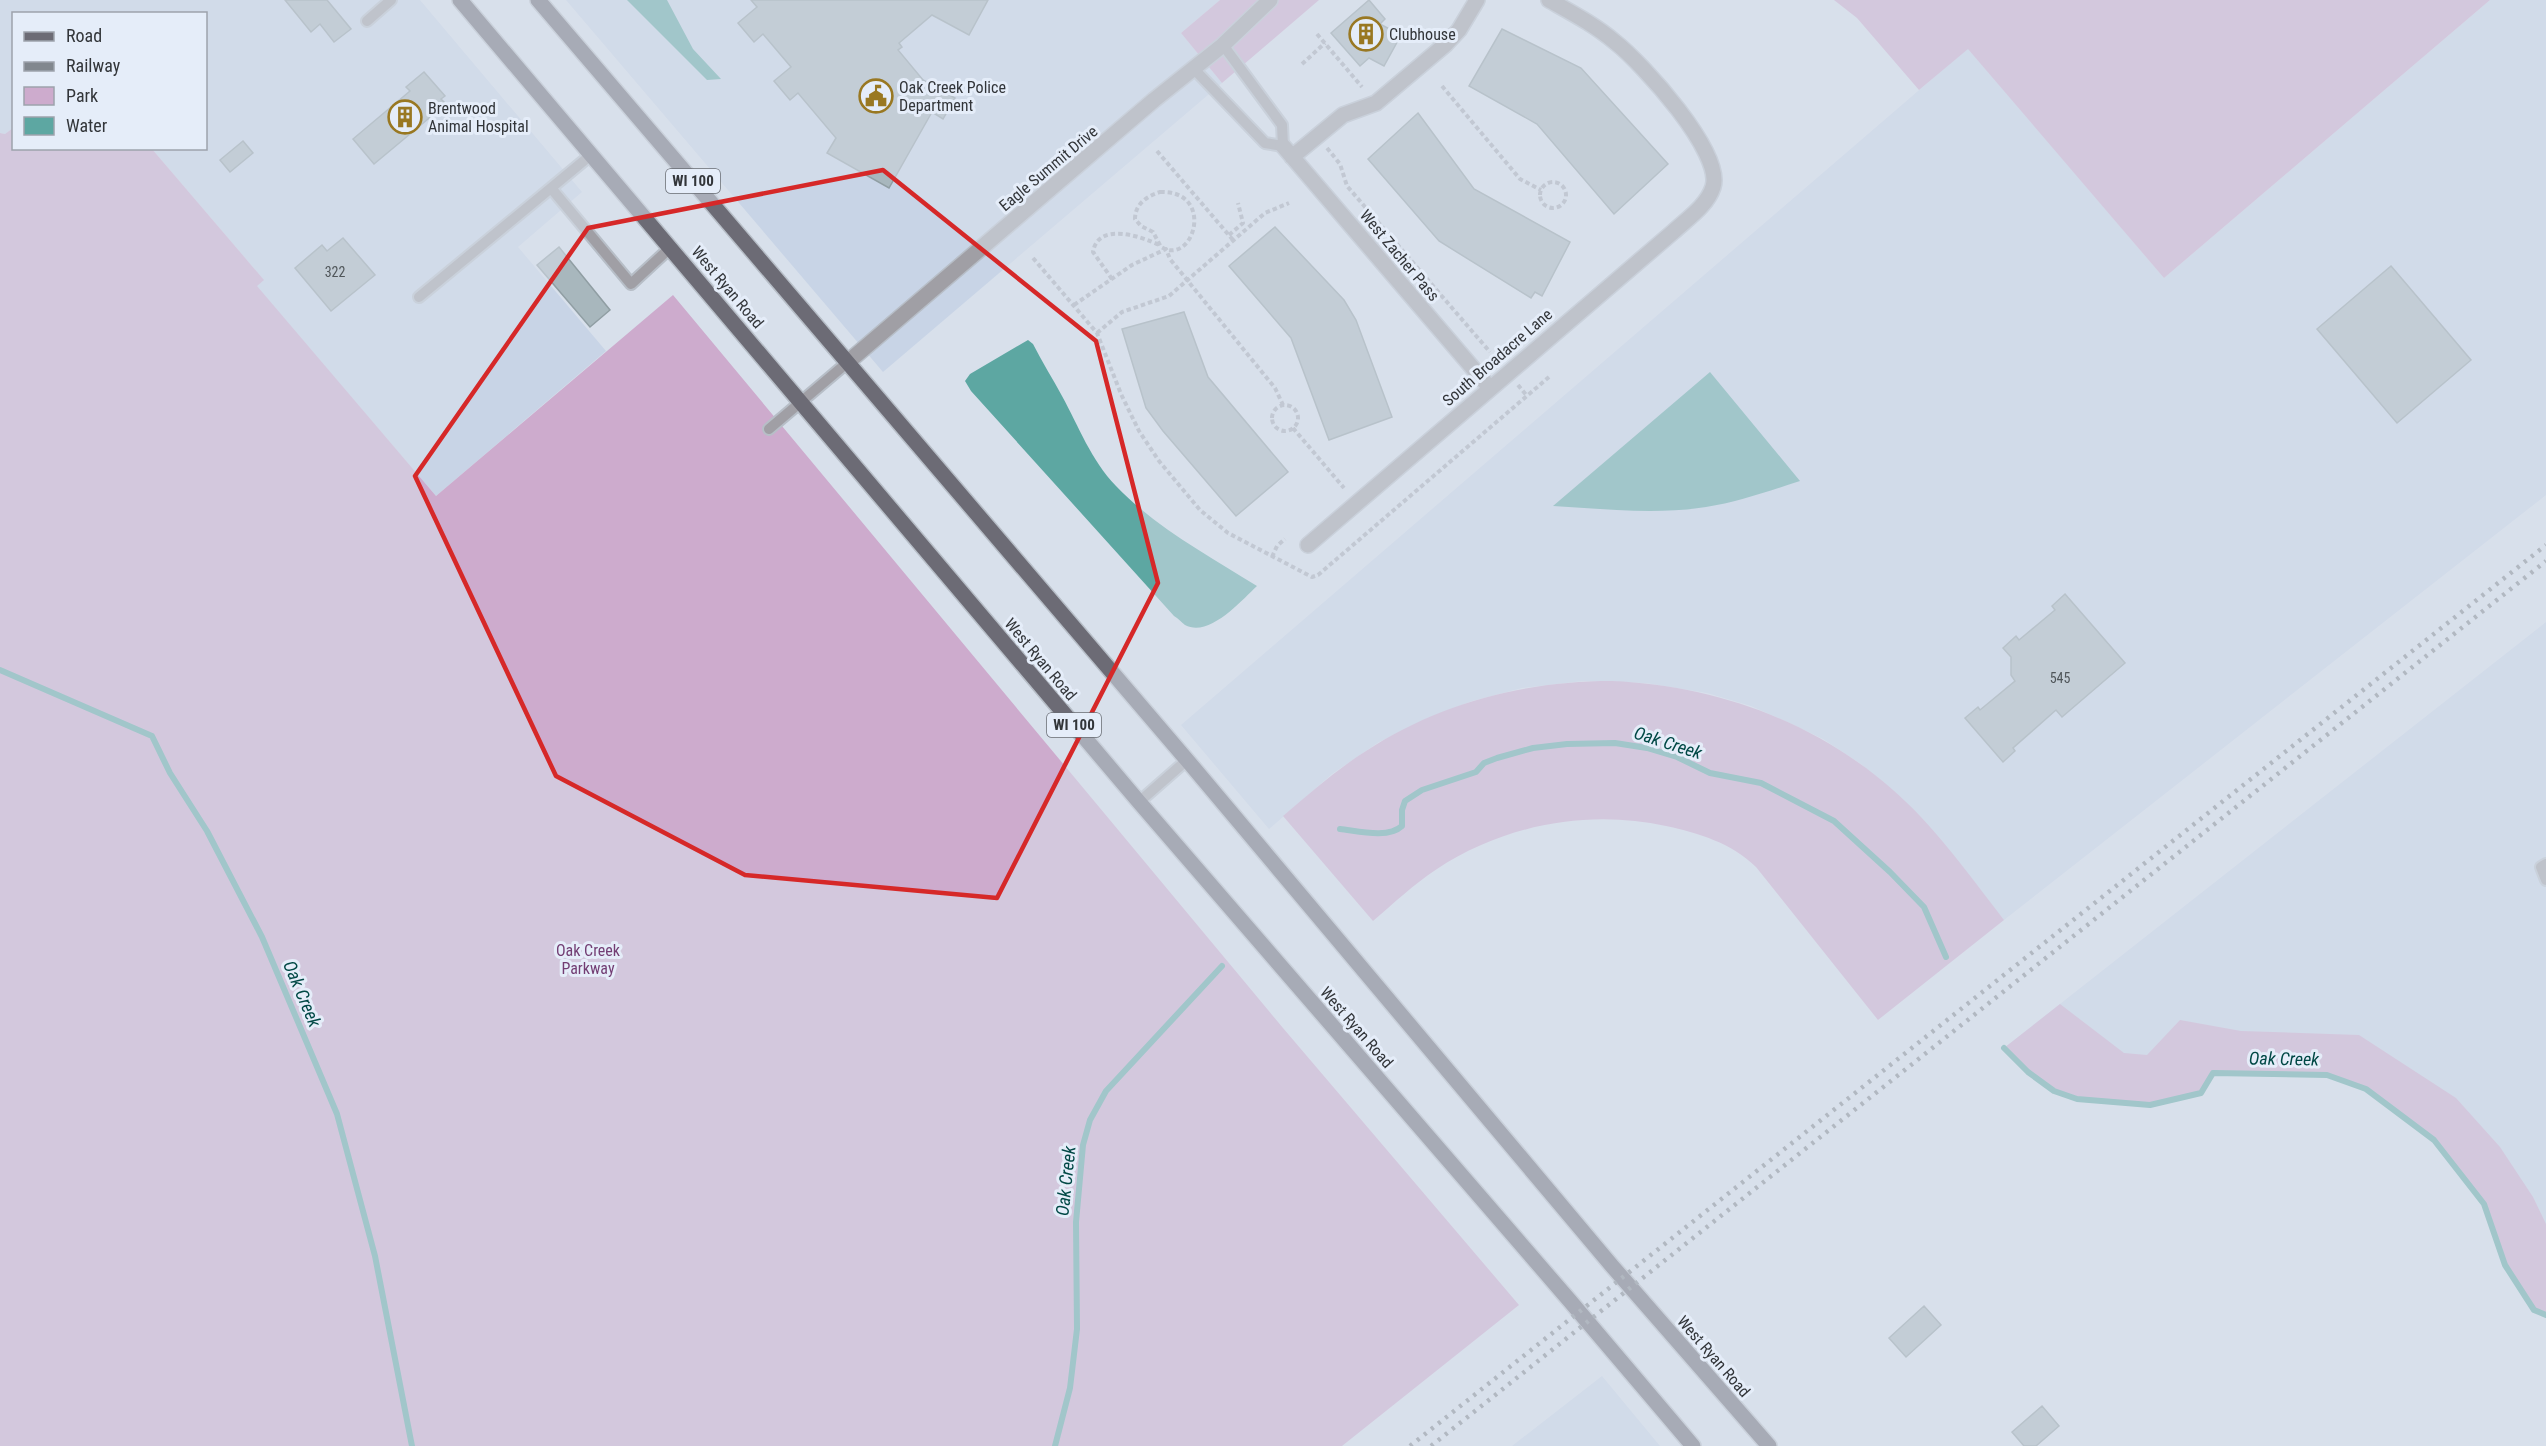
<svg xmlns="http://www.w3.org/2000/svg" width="2546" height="1446" font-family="'Roboto Condensed',sans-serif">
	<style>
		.built { fill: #c8d4e6 }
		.green { fill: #cdabcd }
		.water { fill: #5da7a2 }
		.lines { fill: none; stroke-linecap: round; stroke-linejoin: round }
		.stream { stroke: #5da7a2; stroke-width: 6 }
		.building { fill: #a8b7bd; stroke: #909ea3; stroke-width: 1.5 }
		.lane-casing { stroke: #b7bec7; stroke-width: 14 }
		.street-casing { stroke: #b7bec7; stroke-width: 18 }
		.primary-casing { stroke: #b7bec7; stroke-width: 18 }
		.path { stroke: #a6acb5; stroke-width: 4; stroke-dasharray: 4.5 3; stroke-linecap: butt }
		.lane { stroke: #a09fa5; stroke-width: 10 }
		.street { stroke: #a09fa5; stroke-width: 15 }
		.primary { stroke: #6c6b75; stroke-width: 15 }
		.rail { stroke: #81878e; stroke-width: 4.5; stroke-dasharray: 3 6; stroke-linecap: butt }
		.marked { fill: none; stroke: #d62828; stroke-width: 4.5; stroke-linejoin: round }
		.labels { text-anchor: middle; stroke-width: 6; stroke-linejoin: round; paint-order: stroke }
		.number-label { font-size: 14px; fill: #50565a }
		.shield { fill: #e5edf9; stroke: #686c73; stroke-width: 1.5 }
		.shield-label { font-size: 15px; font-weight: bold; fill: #323539 }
		.poi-label { font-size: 16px; fill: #323539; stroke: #e5edf9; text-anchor: start }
		.street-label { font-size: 16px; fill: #323539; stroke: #e5edf9 }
		.park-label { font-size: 16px; fill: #723d73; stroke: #e5edf9 }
		.water-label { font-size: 18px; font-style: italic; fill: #004845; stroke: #e5edf9 }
	</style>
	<rect width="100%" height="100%" fill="#d8e0eb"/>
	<path class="built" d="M0,0H420L582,192L518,247L606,351L436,496L256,286L263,279L152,149L206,148V14H14L13,128L5,134L0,133Z
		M566,0H1220L1181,33L1222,83L883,372Z
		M2490,0H2546V495L2004,920L1920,816L1861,764L1823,739L1792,724L1751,706L1707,693L1646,683L1583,681L1522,688L1472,701L1430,717L1379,742L1332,774L1269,829L1181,725L1968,48L2164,278Z
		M2546,622V1315L2534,1310L2505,1265L2484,1204L2434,1140L2366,1089L2327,1075L2213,1073L2201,1093L2150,1105L2077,1099L2054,1091L2028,1072L2004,1048Z
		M1602,1376L1660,1446H1512Z"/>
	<path class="green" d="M1220,0H1319L1222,83L1181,33Z
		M1834,0H2490L2164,278L1968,49L1919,90L1857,18Z
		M13,128L14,148L152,149L264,280L257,286L436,496L673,295L1283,1028L1519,1305L1342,1446H0V133L5,134Z
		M1612,681C1729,686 1840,731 1921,817C1951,849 1977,885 2004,920L1878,1020L1756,867C1732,843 1698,833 1666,826C1587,809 1504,825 1437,869C1414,884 1394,903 1373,921L1283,816C1310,793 1336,770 1366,751C1439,703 1525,681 1612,681Z
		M2060,1004L2124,1053L2147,1055L2180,1020L2241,1031L2359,1035L2456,1098L2500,1147L2533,1197L2546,1224V1315L2534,1310L2505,1265L2484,1204L2434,1140L2366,1089L2327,1075L2213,1073L2201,1093L2150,1105L2077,1099L2054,1091L2028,1072L2004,1048Z"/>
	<path class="water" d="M627,0H667L693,49L721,79L707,80Z
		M1028,340L1033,344C1042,362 1053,379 1062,396C1079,427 1091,460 1116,486C1155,527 1209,556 1257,586C1241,601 1209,638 1185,625C1182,623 1178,618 1174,616L971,391L965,381L970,374Z
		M1710,372L1800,481C1769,491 1738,502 1706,507C1656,515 1604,509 1553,506Z"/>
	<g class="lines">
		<path class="stream" d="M0,670L152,736L170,773L207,831L262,937L337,1114L375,1256L412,1446
			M1340,829C1358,831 1388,839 1402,826V810L1405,801L1422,790L1476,772L1484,763L1497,758L1533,748L1567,744L1615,743L1647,748L1677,757L1710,773L1761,783L1834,821L1890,872L1924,907L1946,957
			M2004,1048L2028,1072L2054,1091L2077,1099L2150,1105L2201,1093L2213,1073L2327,1075L2366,1089L2434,1140L2484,1204L2505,1265L2534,1310L2546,1315
			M1055,1446L1070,1388L1077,1329L1076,1222L1083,1145L1090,1120L1106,1091L1222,966"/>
	</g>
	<path class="building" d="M285,0H327L351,29L334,42L320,24L311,32Z
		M751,0H988L969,35L932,15L899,43L902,47L898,50L923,80L955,98L943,119L932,112L889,188L827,153L836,138L798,93L790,100L774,81L791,67L763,34L754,42L738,23L757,7Z
		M1369,0L1385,19L1380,24L1401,35L1384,66L1369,58L1360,66L1331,33Z
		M1502,29L1581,68L1668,164L1614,214L1537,124L1469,86Z
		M424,72L445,96L441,99L446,104L374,164L353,139L410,91L406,87Z
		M1418,113L1474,189L1570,242L1542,296L1535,292L1531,298L1439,241L1368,159Z
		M243,141L253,153L230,172L220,160Z
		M1275,227L1344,300L1356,320L1392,417L1329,440L1291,338L1229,266Z
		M343,238L375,275L331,311L295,268L322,245L327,251Z
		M559,247L610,310L590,327L537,265Z
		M2391,266L2471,360L2397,423L2317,329Z
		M1184,312L1208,377L1288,472L1236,516L1163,431L1146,408L1122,329Z
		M2065,594L2125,663L2062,717L2056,710L2013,748L2015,751L2003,762L1965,718L1978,707L1980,710L2015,681L2011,675V657L2003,648L2016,636L2019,640L2055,610L2052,606Z
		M1924,1306L1941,1325L1906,1357L1889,1338Z
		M2042,1406L2059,1426L2036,1446H2024L2012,1432Z"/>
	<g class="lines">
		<defs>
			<path id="lane" d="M367,21L391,0
				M1194,69L1265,143L1283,146L1282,125L1223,45
				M592,154L551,188L631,284L671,247
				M419,297L551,188
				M769,429L848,362
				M1139,802L1187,760
				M2546,864L2541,867L2546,880"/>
			<path id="street" d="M1283,146L1489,387
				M1292,157L1343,115L1376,103L1446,44L1459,30L1477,0
				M848,362L1154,100L1223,45L1270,0
				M1308,545L1673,232C1687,219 1707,206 1713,187C1724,153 1642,63 1615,42C1595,25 1572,13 1549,0"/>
			<path id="primary" d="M460,0L1139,802L1570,1301L1693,1446
				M538,0L1187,760L1612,1266L1769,1446"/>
		</defs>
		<use href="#lane" class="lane-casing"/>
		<use href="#street" class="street-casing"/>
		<use href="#primary" class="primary-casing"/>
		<path class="path" d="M1317,34L1362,87
			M1302,64L1325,43
			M1442,86L1520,179L1541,190
			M1327,148L1340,164L1347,186L1490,352
			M1157,151L1233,240
			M1540 195a13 13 0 1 1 26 0a13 13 0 1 1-26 0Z
			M1160,192C1216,190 1194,267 1161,247L1153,232L1141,226L1135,219C1135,204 1147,196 1160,192Z
			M1229,235L1243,223L1238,203
			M1033,258L1097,333L1121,394L1139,431L1159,461L1200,510L1228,533L1312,577L1318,575L1549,377
			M1112,279L1093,252C1098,221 1143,237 1159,245
			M1074,305L1132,265L1166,249L1170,259L1275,388L1283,405
			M1097,333L1122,312L1169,296L1265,213L1289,203
			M1518,385L1527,396
			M1272 418a13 13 0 1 1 26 0a13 13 0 1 1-26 0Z
			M1293,428L1344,488
			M1272,557L1277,546L1285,539"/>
		<use href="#lane" class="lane"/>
		<use href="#street" class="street"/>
		<use href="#primary" class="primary"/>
		<path class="rail" d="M1410,1446L2546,545
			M1431,1446L2546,561"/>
	</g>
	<path d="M0 0H2546V1446H0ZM883,170L1096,341L1158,583L997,898L745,875L556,776L415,476L588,228Z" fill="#d8e0eb" fill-opacity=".55" fill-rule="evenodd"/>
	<path class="marked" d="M883,170L1096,341L1158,583L997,898L745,875L556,776L415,476L588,228Z"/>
	<defs>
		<symbol id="building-ring" viewBox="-11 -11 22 22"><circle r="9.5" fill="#e5edf9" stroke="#997822" stroke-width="1.5"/><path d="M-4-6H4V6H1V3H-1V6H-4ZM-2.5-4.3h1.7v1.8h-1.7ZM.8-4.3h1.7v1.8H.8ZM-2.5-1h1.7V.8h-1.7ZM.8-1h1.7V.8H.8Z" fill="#997822"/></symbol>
		<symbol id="civic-ring" viewBox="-11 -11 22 22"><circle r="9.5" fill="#e5edf9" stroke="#997822" stroke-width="1.5"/><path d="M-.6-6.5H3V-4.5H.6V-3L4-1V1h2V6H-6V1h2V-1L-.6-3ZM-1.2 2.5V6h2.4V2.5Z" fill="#997822"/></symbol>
	</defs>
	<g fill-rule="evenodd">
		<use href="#building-ring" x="1347" y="15" width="38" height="38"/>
		<use href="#civic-ring" x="857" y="77" width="38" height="38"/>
		<use href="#building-ring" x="386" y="98" width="38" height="38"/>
	</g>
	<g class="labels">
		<g class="number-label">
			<text x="335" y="277">322</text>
			<text x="2060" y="683">545</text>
		</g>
		<g class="shield">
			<rect x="666" y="169" width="54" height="24" rx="4.5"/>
			<rect x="1047" y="713" width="54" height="24" rx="4.5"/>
		</g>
		<g class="shield-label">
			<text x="693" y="186">WI 100</text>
			<text x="1074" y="730">WI 100</text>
		</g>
		<g class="poi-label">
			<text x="1389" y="40">Clubhouse</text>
			<text x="899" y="93">Oak Creek Police<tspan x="899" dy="18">Department</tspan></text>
			<text x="428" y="114">Brentwood<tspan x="428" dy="18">Animal Hospital</tspan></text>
		</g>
		<g class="street-label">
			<text transform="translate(1048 168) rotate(-40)" y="6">Eagle Summit Drive</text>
			<text transform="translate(1400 255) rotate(50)" y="6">West Zacher Pass</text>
			<text transform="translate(728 287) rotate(50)" y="6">West Ryan Road</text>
			<text transform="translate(1497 357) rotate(-41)" y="6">South Broadacre Lane</text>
			<text transform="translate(1041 659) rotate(50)" y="6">West Ryan Road</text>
			<text transform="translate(1357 1027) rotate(49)" y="6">West Ryan Road</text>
			<text transform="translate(1714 1356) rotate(49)" y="6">West Ryan Road</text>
		</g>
		<g class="park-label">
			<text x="588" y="956">Oak Creek<tspan x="588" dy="18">Parkway</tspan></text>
		</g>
		<g class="water-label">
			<text transform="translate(1668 743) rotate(18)" y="6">Oak Creek</text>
			<text transform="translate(302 994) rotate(67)" y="6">Oak Creek</text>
			<text transform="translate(2284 1059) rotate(1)" y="6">Oak Creek</text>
			<text transform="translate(1066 1181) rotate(-84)" y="6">Oak Creek</text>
		</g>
	</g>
	<rect x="12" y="12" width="195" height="138" fill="#e5edf9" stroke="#9da3ac" stroke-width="1.5"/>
	<rect x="24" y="32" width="30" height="9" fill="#6c6b75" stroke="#9da3ac" stroke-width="1.5"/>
	<text x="66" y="42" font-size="18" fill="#323539">Road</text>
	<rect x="24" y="62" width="30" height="9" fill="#81878e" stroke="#9da3ac" stroke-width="1.5"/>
	<text x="66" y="72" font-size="18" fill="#323539">Railway</text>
	<rect x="24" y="87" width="30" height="18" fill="#cdabcd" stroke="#9da3ac" stroke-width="1.5"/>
	<text x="66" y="102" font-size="18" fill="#323539">Park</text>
	<rect x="24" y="117" width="30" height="18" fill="#5da7a2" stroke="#9da3ac" stroke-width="1.5"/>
	<text x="66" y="132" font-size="18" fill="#323539">Water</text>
</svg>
